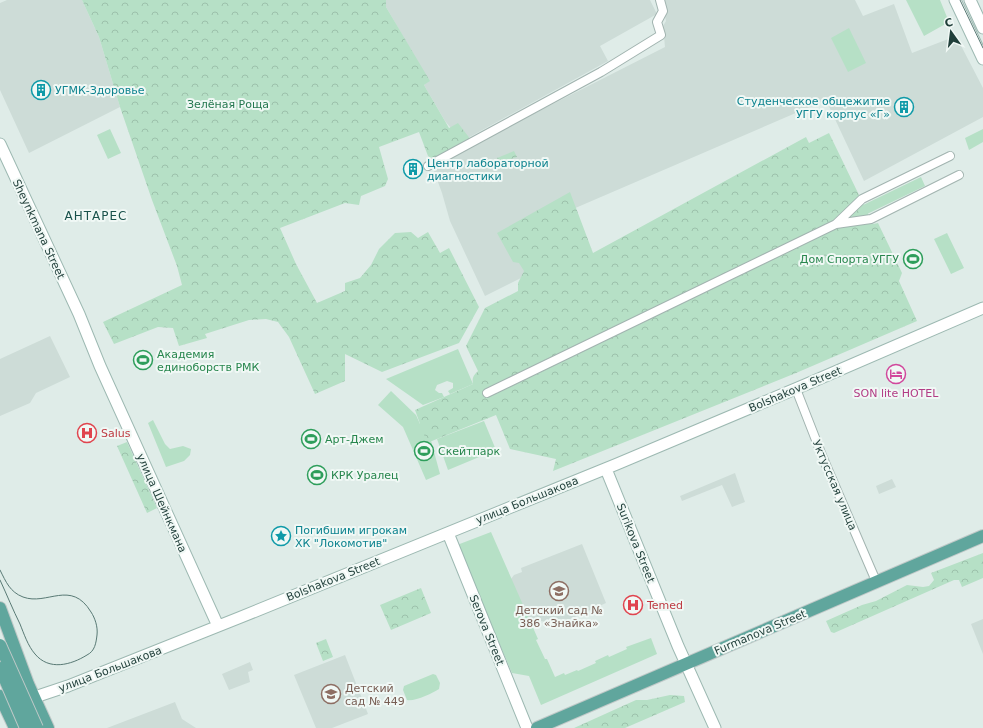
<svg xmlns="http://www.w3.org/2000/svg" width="983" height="728" font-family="'DejaVu Sans',sans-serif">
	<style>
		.built { fill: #cddcd7 }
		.grass { fill: #b6e0c6 }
		.forest { fill: url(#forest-crowns) }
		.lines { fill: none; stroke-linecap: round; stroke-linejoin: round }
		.street-casing { stroke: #a2b4b0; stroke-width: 10 }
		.secondary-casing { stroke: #9db9b2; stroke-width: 13 }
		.primary-casing { stroke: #c0c9c8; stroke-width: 14 }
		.street { stroke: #fff; stroke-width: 8 }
		.secondary { stroke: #fff; stroke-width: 11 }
		.primary { stroke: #60a69d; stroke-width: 12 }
		.tram { stroke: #597a75; stroke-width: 1 }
		.primary-bridge-casing { stroke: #c0c9c8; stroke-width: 14; stroke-linecap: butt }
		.primary-bridge { stroke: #60a69d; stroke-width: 12 }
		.labels { text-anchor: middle; stroke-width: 4; stroke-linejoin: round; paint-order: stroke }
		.culture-label { font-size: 11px; fill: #0d838f; stroke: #f0f8f5; text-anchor: start }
		.park-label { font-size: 11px; fill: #257850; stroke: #f0f8f5 }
		.street-label { font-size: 11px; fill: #1f3e39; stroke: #f0f8f5 }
		.leisure-label { font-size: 11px; fill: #27864d; stroke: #f0f8f5; text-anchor: start }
		.hotel-label { font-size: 11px; fill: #b23c85; stroke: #f0f8f5 }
		.health-label { font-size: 11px; fill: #be3a42; stroke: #f0f8f5; text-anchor: start }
		.education-label { font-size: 11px; fill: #785e54; stroke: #f0f8f5 }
		.neighbourhood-label { font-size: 12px; letter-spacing: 1px; fill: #19524b; stroke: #f0f8f5 }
	</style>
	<defs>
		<pattern id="forest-crowns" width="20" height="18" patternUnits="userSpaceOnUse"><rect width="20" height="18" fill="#b6e0c6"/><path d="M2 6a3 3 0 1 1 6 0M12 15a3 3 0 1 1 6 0" fill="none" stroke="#9cc1ab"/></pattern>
	</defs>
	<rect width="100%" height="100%" fill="#dfece8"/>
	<path class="built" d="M7,0H82L99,37L120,107L29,153L0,90V3Z
		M382,0H650L657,14L600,46L608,61L466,139L461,140L445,121L424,85L429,81Z
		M662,0H855L863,16L894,4L912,53L956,36L983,88V117L864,181L826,100L515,234L533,272L485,296L450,221L442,193L434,171L436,166L486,138L665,47L663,26L666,21Z
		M50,336L70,377L36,393L30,403L0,416V359Z
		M735,473L745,502L732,507L722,485L682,501L680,496Z
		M892,479L896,487L879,494L876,486Z
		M582,544L606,603L559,624L552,620L547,622L528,619L511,579L514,575L522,572L521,568Z
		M983,619V654L971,624Z
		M345,655L368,714L332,728H316L294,675Z
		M250,662L253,670L248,672L250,682L229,690L222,674Z
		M175,702L182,719L196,728H107Z"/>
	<path class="grass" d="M906,0H940L949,22L924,36Z
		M849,28L866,63L848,72L831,38Z
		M110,129L121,153L108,159L97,135Z
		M983,129V142L969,150L965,138Z
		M921,177L925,186L865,215L861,206Z
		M947,233L964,268L951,274L934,239Z
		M458,349L473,384L450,394L448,391L453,388V383L447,381L437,385L435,390L439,393H442L444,397L423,405L386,379Z
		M391,391L416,415L420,424L426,422L440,474L426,480L403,427L378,405Z
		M153,420L165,444L170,449L183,446L191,449L190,455L184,461L166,467L148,423Z
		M484,421L496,450L448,470L437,439Z
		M491,532L538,639L536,640L545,659H547L555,677L564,673L565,675L577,670L578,671L596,663L595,661L608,655L609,657L627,649L626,647L651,638L657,654L541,705L529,676L512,673L457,545Z
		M433,674L436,675L440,683L439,689C433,693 414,702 407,700L403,690L404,686Z"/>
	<path class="forest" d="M82,0H386V7L430,81L424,85L449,128L458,123L471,140L437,157L432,159L428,156L419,132L379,147L388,179L385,186L361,196L359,205L345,203L280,228L296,264L317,303L345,291V283L360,278L371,265L379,249L395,233L411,232L418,238L428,232L440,253L449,248L479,307L459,343L382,372L345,354V381L315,394L289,337L278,322L266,319L249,320L205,334L207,338L179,346L173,328L158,327L114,344L103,322L182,285L177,266L152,200L120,107L99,37Z
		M829,133L873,224L878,223L902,273L899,281L917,321L796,373L553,471L556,459L510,449L496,415L427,443L415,410L473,384C472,378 473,376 478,371L466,346L485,308L518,291V283L524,271L519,263L513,262L497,233L570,192L593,253L806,137L809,143Z
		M514,151L517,157L505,161L500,165L497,158Z
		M127,442L157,508L147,513L117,446Z
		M983,553V578L962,587L959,580H954L834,633L831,632L826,621L862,605L876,601L907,585L923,587L929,586L934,580L931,573Z
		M421,588L431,613L391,630L380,605Z
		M326,639L333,657L323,661L316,643Z
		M670,695L684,696L685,702L625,728H574L636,700H647Z"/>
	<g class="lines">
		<defs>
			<path id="street" d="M428,166L601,72L661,35L657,22L663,11L660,0
				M836,224L871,219L959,175
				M796,389L823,458L876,581
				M487,393L836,224L862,199L950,156"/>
			<path id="secondary" d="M955,0L983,59
				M970,0L983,28
				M0,144L79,314L100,366L218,626
				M606,469L678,646L715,728
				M448,533L527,728
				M26,700L68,686L241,617L617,464L807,384L983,308"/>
			<path id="primary" d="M0,608L28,684L48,728
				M0,696L15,728
				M537,728L983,536"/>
		</defs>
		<use href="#street" class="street-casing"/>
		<use href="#secondary" class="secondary-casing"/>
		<use href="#primary" class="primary-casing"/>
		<use href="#street" class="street"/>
		<use href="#secondary" class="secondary"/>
		<use href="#primary" class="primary"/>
		<path class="tram" d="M960,0L983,48
			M0,570C6,582 10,592 23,597C47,606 71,579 91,612C95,618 98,627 97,635C96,643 95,651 87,655C71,665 49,671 35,654C28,646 24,634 20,624C13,610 7,595 0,580"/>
		<defs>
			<path id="primary-bridge" d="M0,645L37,728
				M0,668L26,728"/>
		</defs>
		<use href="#primary-bridge" class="primary-bridge-casing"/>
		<use href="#primary-bridge" class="primary-bridge"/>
	</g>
	<defs>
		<symbol id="building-ring" viewBox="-11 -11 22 22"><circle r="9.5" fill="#f0f8f5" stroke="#0f9aa8" stroke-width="1.5"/><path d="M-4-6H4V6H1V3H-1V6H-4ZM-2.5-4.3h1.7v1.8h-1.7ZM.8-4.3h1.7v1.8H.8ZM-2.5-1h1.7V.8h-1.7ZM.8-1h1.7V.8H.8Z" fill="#0f9aa8"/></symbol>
		<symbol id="stadium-ring" viewBox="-11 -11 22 22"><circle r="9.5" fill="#f0f8f5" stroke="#2e9e5b" stroke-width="1.5"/><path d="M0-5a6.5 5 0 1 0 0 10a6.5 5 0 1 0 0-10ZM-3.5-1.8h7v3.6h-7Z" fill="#2e9e5b"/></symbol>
		<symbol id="hotel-ring" viewBox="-11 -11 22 22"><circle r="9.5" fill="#f0f8f5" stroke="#d1479c" stroke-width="1.5"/><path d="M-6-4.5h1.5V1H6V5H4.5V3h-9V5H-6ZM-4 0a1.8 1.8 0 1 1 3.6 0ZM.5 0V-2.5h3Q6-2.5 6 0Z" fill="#d1479c"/></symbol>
		<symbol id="hospital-ring" viewBox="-11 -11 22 22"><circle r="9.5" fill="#f0f8f5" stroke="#e0444e" stroke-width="1.5"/><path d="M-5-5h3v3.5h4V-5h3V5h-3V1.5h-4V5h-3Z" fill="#e0444e"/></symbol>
		<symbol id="sight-ring" viewBox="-11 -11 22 22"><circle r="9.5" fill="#f0f8f5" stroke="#0f9aa8" stroke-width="1.5"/><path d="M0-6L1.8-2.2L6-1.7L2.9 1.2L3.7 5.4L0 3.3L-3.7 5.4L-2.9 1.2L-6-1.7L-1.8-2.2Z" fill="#0f9aa8"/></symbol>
		<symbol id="school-ring" viewBox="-11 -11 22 22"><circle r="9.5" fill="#f0f8f5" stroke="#8d6e63" stroke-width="1.5"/><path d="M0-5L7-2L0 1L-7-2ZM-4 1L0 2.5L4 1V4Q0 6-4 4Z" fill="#8d6e63"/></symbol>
	</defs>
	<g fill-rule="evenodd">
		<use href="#building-ring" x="30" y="79" width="22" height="22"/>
		<use href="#building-ring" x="893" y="96" width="22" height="22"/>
		<use href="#building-ring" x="402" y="158" width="22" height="22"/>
		<use href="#stadium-ring" x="902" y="248" width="22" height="22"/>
		<use href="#stadium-ring" x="132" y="349" width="22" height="22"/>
		<use href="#hotel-ring" x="885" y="363" width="22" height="22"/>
		<use href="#hospital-ring" x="76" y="422" width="22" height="22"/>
		<use href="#stadium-ring" x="300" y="428" width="22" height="22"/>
		<use href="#stadium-ring" x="413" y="440" width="22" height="22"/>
		<use href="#stadium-ring" x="306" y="464" width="22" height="22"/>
		<use href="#sight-ring" x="270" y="525" width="22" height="22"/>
		<use href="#school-ring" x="548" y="580" width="22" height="22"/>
		<use href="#hospital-ring" x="622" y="594" width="22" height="22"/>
		<use href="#school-ring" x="320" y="683" width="22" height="22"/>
	</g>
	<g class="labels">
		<g class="culture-label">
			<text x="55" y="94">УГМК-Здоровье</text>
			<text x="890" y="105" text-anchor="end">Студенческое общежитие<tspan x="890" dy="13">УГГУ корпус «Г»</tspan></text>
			<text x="427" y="167">Центр лабораторной<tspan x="427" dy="13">диагностики</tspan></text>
			<text x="295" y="534">Погибшим игрокам<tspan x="295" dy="13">ХК "Локомотив"</tspan></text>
		</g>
		<g class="park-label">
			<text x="228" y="108">Зелёная Роща</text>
		</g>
		<g class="street-label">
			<text transform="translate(39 229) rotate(65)" y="4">Sheynkmana Street</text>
			<text transform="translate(795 389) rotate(-23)" y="4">Bolshakova Street</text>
			<text transform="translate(835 485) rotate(67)" y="4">Уктусская улица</text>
			<text transform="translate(527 500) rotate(-22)" y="4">улица Большакова</text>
			<text transform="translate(162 503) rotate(66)" y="4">улица Шейнкмана</text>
			<text transform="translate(636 543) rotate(68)" y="4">Surikova Street</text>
			<text transform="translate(333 579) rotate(-22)" y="4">Bolshakova Street</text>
			<text transform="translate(487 630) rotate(68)" y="4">Serova Street</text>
			<text transform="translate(760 632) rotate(-23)" y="4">Furmanova Street</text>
			<text transform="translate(110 669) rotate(-21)" y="4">улица Большакова</text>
		</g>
		<g class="leisure-label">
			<text x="899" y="263" text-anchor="end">Дом Спорта УГГУ</text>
			<text x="157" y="358">Академия<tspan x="157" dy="13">единоборств РМК</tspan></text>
			<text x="325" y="443">Арт-Джем</text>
			<text x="438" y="455">Скейтпарк</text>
			<text x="331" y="479">КРК Уралец</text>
		</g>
		<g class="hotel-label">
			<text x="896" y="397">SON lite HOTEL</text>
		</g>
		<g class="health-label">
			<text x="101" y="437">Salus</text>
			<text x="647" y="609">Temed</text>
		</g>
		<g class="education-label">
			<text x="559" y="614">Детский сад №<tspan x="559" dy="13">386 «Знайка»</tspan></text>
			<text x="345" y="692" text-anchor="start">Детский<tspan x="345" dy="13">сад № 449</tspan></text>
		</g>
		<g class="neighbourhood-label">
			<text x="96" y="220">АНТАРЕС</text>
		</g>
	</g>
	<g transform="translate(951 32) rotate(346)" stroke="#f0f8f5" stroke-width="3" paint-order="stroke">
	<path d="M0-3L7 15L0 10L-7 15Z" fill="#1f3e39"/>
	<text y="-6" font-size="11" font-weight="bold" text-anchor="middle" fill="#1f3e39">С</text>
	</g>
</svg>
